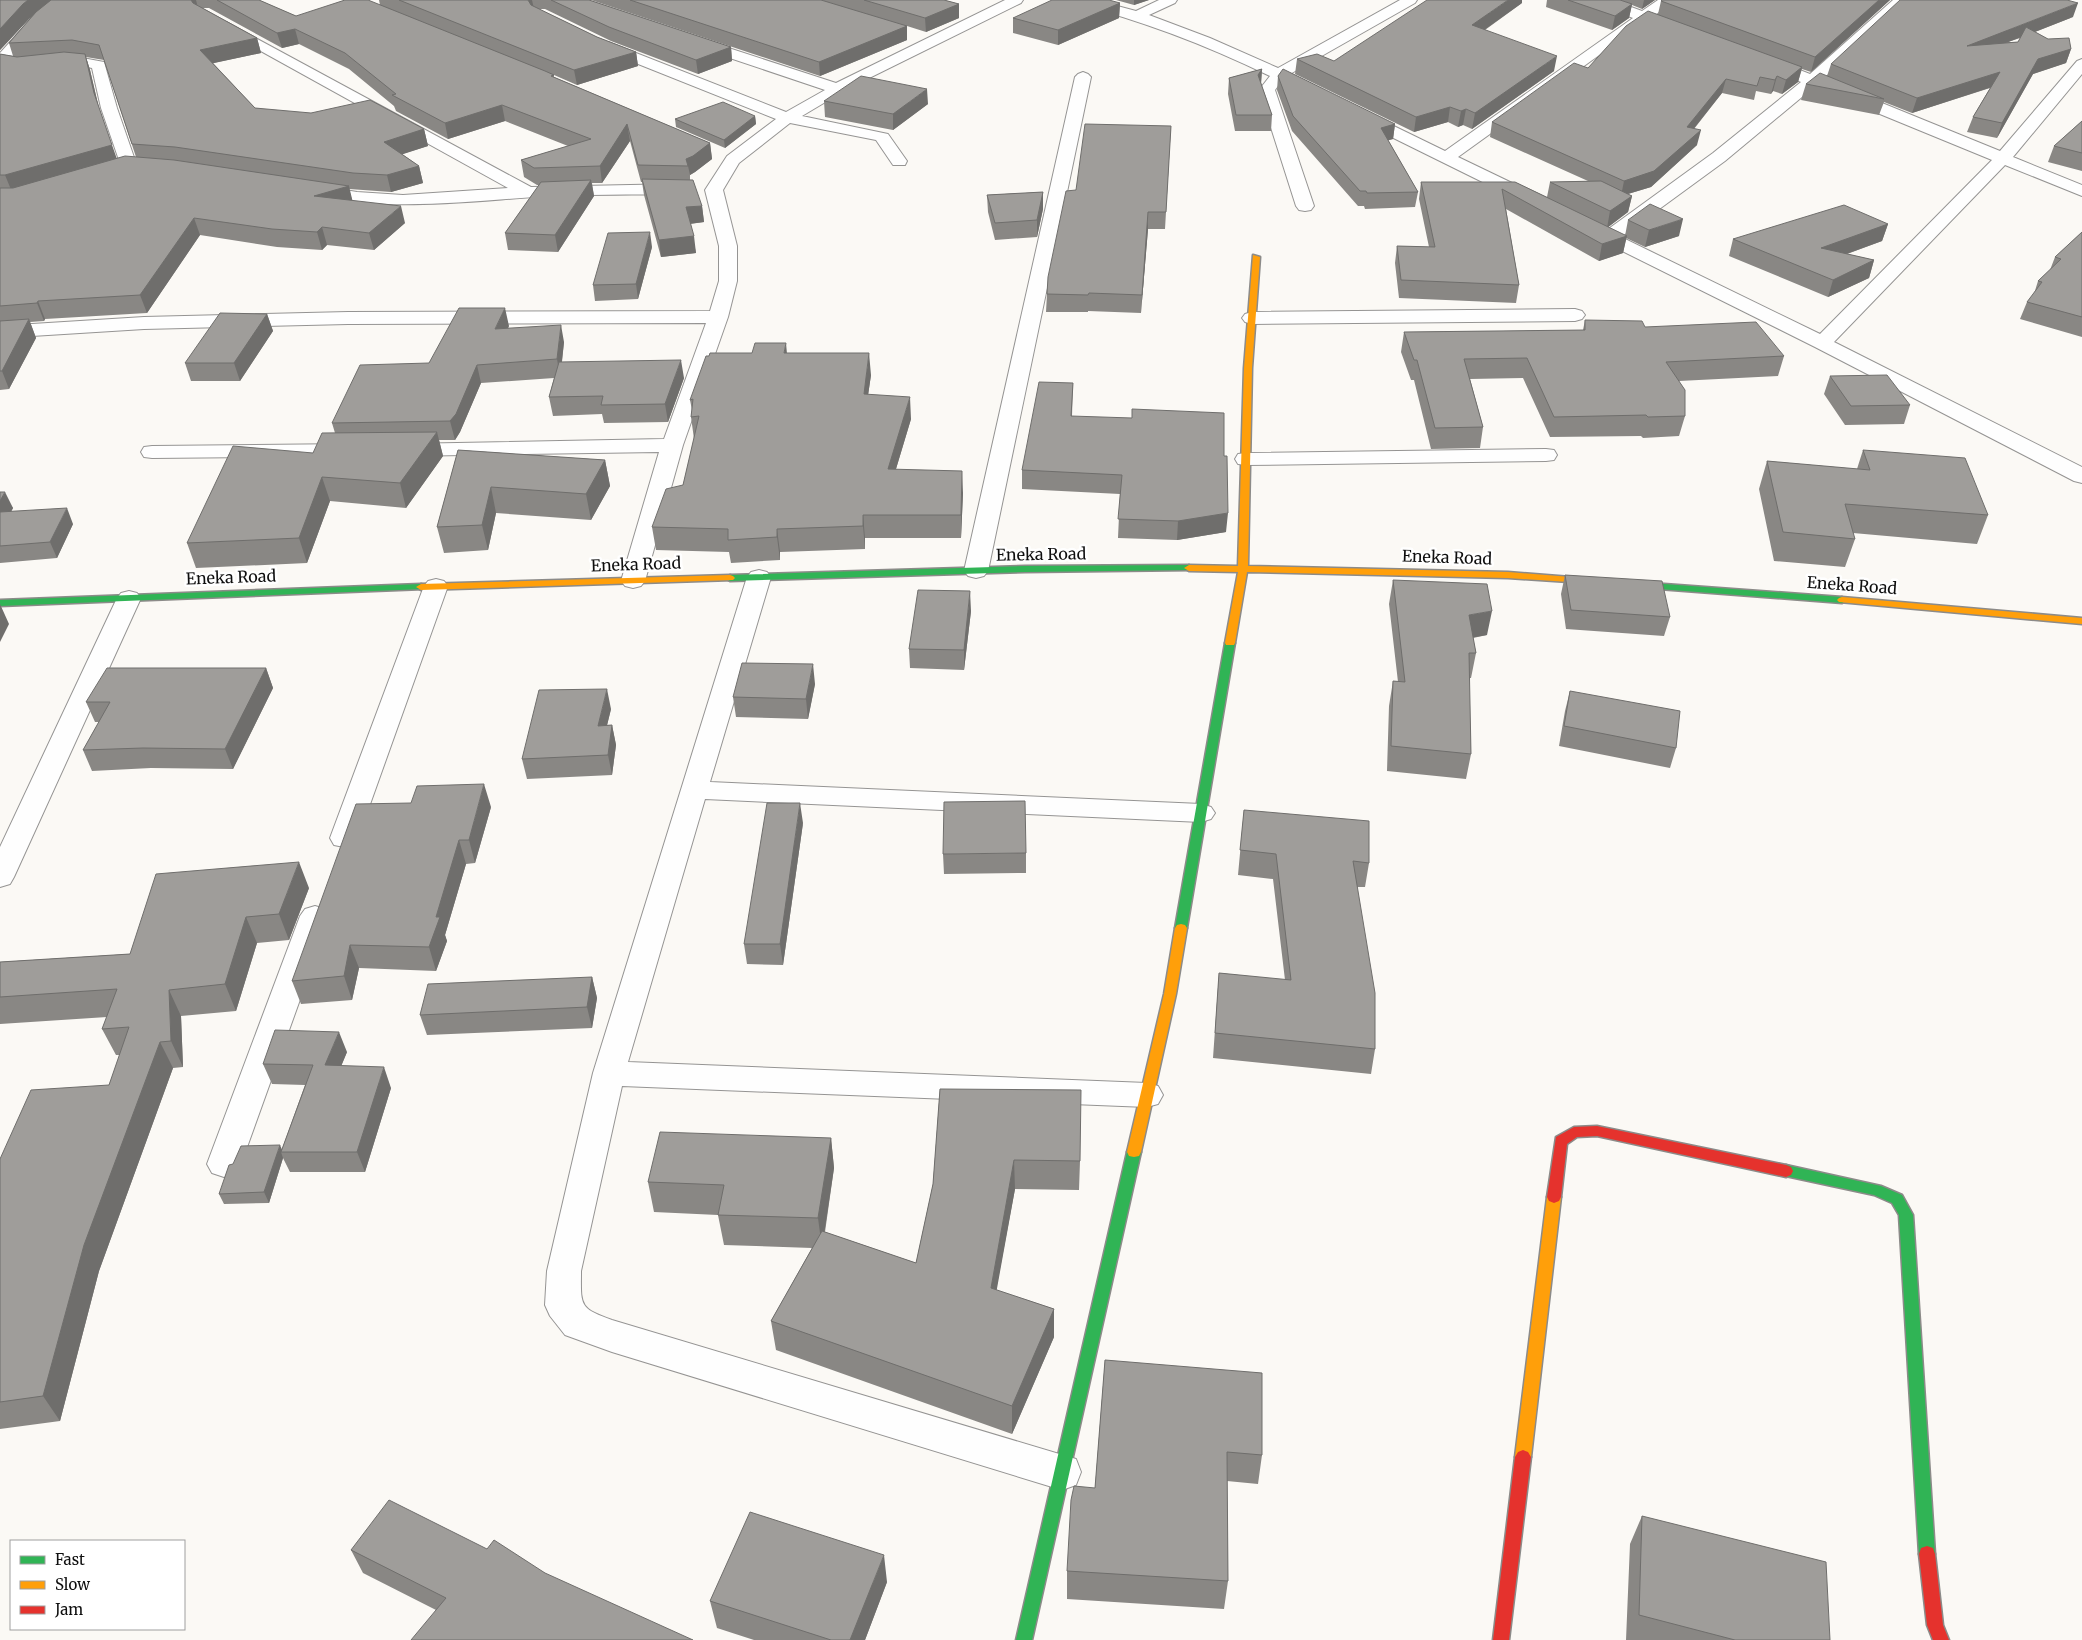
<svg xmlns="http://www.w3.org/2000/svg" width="2082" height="1640" font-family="Merriweather,serif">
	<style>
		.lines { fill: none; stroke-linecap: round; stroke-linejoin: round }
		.street-casing { stroke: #959493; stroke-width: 2 }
		.fast-casing { stroke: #8c8b89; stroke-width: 3 }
		.slow-casing { stroke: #8c8b89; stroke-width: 3 }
		.jam-casing { stroke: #8c8b89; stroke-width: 3 }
		.street { fill: #fefefe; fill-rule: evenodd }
		.fast { fill: #30b455; fill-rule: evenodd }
		.slow { fill: #ff9f0a; fill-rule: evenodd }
		.jam { fill: #e5322d; fill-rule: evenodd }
		.wall { fill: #898784; fill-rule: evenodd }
		.shaded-wall { fill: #6f6e6c }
		.building { fill: #9f9d9a; stroke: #6f6e6c }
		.labels { text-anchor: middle; stroke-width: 5; stroke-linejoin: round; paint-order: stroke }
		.street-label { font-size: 16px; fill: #0f0f0f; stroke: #fff }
	</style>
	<rect width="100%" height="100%" fill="#fbf9f5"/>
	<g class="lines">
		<defs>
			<path id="street" d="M56,0H72L40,26L10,61L77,57L104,62L117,108L137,166L135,170H123L121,166L101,108L92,68C62,60 30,76 0,68V53L30,20Z
				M1005,0H1023L1021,3L849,88L802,116L888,134L907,161L905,165H893L876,140L790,123L739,163L723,190L737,246V281L728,317L683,445L645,581L641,586L633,588L625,586L621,581L659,452L404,456L396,455L393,450L396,445L404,444L664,439L706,323L348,324L144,329L0,338V326L144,317L348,312L710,311L719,281V246L705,190L727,156L776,119L598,48L596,45L598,42H608L786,112L825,90L691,45L689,42L691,39H701L836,83Z
				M1071,0H1095L1136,11L1159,0H1177L1175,3L1149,15L1210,38L1278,68L1400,0H1417L1415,3L1290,74L1319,89L1322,92L1319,95H1309L1281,82L1275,90L1314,206L1311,210L1305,211L1299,210L1296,206L1259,90L1270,76C1206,45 1141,20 1073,3Z
				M1592,0H1612L1642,11L1658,0H1674L1654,16L1682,26L1684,29L1682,32L1677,33L1645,22L1458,157L1535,194L1538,198L1535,202L1529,203L1523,202L1355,119L1353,116L1355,113H1367L1445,151L1633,18L1594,3Z
				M1893,0H1908L1823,79L2000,151L2077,61L2082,59V74L2013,157L2082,185V196L2005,165L1834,342L2082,467V483L2074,481L1815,347L1586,233L1583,229L1586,225L1592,224L1607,230L1713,153L1801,82L1759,64L1756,61L1759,58H1769L1810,74ZM1814,87L1992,160L1820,334L1621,237L1725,161Z
				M226,22L531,187L680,184L686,185L689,189L686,193L680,194C632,195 584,194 535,197C460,202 383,212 308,194L305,190L308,186L314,185L357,192L403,195L508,188L221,29L219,26L221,23Z
				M1083,72L1088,74L1091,77L988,571L984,576L976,578L968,576L964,571L1075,77L1078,74Z
				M1575,309L1582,311L1585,315L1582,319L1575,321L1252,324L1245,322L1242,318L1245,314L1252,312Z
				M351,444L359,445L362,450L359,455L351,456L152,458L144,457L141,452L144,447L152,446Z
				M1546,449L1554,450L1557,455L1554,460L1546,461L1246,465L1238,464L1235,459L1238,454L1246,453Z
				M759,570L767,572L771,577L710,782L1201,804L1211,807L1215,813L1211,819L1201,822L705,799L628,1062L1147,1083L1158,1086L1163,1095L1158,1104L1147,1107L622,1086L581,1271C581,1305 578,1308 612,1320L1076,1459L1081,1472L1076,1485L1062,1490L612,1352L565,1335L550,1316L545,1305L547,1271L593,1073L747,577L751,572Z
				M436,579L444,581L448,586L358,838L354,845L344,847L334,845L330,838L424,586L428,581Z
				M129,591L137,593L141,598L14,877L10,884L0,887V847L117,598L121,593Z
				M315,906L325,909L330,916L241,1164L236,1173L224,1177L212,1173L207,1164L300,916L305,909Z"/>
			<path id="fast" d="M1189,565L1194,568L1192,570L1025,572L730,581L725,578L730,575L1025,566Z
				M1596,579L1842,597L1847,600L1842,603L1593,584L1591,582Z
				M421,584L424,585L426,587L424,589L0,606V600Z
				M1230,640L1235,643L1187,928L1185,931H1177L1175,928L1225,643Z
				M1134,1147L1139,1148L1141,1152L1032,1640H1016L1127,1152L1129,1148Z
				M1786,1165L1881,1186L1902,1195L1913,1215L1935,1554L1933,1560L1927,1562L1921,1560L1919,1554L1899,1215L1892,1203L1874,1195L1781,1175L1779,1171L1781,1167Z"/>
			<path id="slow" d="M1253,255L1260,257L1252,368L1248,566L1508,572L1596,579L1601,582L1599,584L1508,578L1247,572L1235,643L1234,645H1226L1225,643L1238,572L1189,571L1184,568L1189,565L1238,566L1244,368Z
				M730,575L733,576L735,578L733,580L421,590L416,587L421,584Z
				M1842,597L2082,618V624L1839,602L1837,600L1839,598Z
				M1181,924L1185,925L1187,928L1176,994L1141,1152L1139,1156L1134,1157L1129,1156L1127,1152L1164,994L1175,928L1177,925Z
				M1554,1191L1559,1193L1561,1197L1531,1457L1528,1462L1523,1464L1518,1462L1515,1457L1547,1197L1549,1193Z"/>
			<path id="jam" d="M1597,1126L1786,1165L1791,1167L1793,1171L1791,1175L1786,1177L1597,1136L1577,1137L1567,1144L1561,1197L1559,1201L1554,1203L1549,1201L1547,1197L1556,1137L1574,1127Z
				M1523,1450L1528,1452L1531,1457L1509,1640H1493L1515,1457L1518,1452Z
				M1927,1546L1933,1548L1935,1554L1943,1625L1949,1640H1933L1927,1625L1919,1554L1921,1548Z"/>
		</defs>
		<use href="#street" class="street-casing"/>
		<use href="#fast" class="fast-casing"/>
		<use href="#slow" class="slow-casing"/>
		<use href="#jam" class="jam-casing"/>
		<use href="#street" class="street"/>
		<use href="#fast" class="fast"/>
		<use href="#slow" class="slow"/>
		<use href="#jam" class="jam"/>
	</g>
	<path class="wall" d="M0,0H259L296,16L380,5L379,0H589L731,47L732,61L698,74L611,41L545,9H539L597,37L636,52L638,66L577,85L554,75V77L710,143L712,159L695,172L690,175V180L702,206L704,222L690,224L696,253L661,257L644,195L642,182H641L630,141L602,183H592L594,196L558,252L508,250L505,233L539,185H537L524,177L521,160L568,146L505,121L448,139L396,111L394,106L349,69L299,44L282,48L209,8H203L257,38L261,53L213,63L255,108L424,129L428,146L402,154L419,166L423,183L391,192L349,189L352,200L405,223L374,250L327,245L322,250L277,247L200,235L147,313L45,319L44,321L30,322L36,338L9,389L0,390V54L13,56L9,43L34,15L29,19L0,50ZM86,57L104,60L136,157L116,159L99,108L90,70Z
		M591,0H944L959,4V18L926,32L907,26V40L820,76Z
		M1116,0H1149L1134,5Z
		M1547,0H1655L1642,9L1632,5L1629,18L1612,30L1546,7Z
		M1662,0H1890L1811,72L1802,69L1798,82L1782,94L1773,91L1771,94L1756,91L1754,100L1722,93L1694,129L1697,145L1651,187L1628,194L1632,196L1628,212L1608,227L1625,236L1628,220L1679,236L1645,247L1626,238L1623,253L1599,261L1506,209L1519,285L1516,303L1399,298L1395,263L1397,246L1429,247L1419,199L1421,182H1515L1547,197L1550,182L1588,181L1490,137L1492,122L1588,68L1658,14L1661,1Z
		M1120,3L1119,18L1058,45L1013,33V18Z
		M1522,3L1485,30L1554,71L1472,129L1463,125L1458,127L1448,122L1414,132L1295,74L1297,59L1334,61Z
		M2073,17L2035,32L2048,39L2071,49L2066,63L2033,74L1997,138L1967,132L1973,117L1990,88L1912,113L1884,102L1879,115L1801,100L1806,84L1827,76L1831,64ZM2020,38L2018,42H2008Z
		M1262,69L1261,83L1272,115L1271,131H1235L1228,94L1229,78Z
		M1278,76L1395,124L1393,139L1388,140L1418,192L1415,207L1365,209L1364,206H1358L1292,131L1277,90Z
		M824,101L928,104L893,130L825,117Z
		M755,116L756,124L725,148L676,127L675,119Z
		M2082,121V171L2048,162L2054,146Z
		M1171,126L1165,229H1148L1141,313L1088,311V312H1046L1047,294L1076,190Z
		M1043,192V209L1037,237L995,240L988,212L987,195Z
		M1888,224L1882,241L1847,254L1874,260L1869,278L1828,297L1729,256L1733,239Z
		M2082,232V337L2020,319L2027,302L2034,294L2038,281L2050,270L2055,257Z
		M652,247L638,299L595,301L593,285Z
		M267,314L273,331L240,381H191L185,363Z
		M1585,320L1645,327L1784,356L1778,376L1679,381L1685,416L1679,436L1643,438L1641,436L1550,437L1523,378L1470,379L1483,427L1480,448L1431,449L1414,380H1411L1401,352L1404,332L1583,330Z
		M509,326L508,328L564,342L562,362L684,378L668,422L604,423L602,414L553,416L549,397L554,378L481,383L460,432L455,440H439L443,456L406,508L330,501L307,563L196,568L187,543L313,453L335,433L332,423L429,363Z
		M752,353H787L871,375L868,395L911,419L896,469L963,493L961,538H865V549L780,552V560L731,563L729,552L656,550L652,527L683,485L694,439L691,417L692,410L690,400Z
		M1830,376L1910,405L1904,424L1845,425L1824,394Z
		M1073,383L1072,416L1224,456L1226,532L1177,540L1118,538L1120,494L1022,489V470Z
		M458,450L605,460L610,486L591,520L496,513L488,550L444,553L437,527Z
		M1863,450L1988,515L1977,544L1853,533L1855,539L1845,567L1774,561L1759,489L1767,461L1857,469Z
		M0,492L13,508L11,512L73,524L57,558L0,563Z
		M1565,575L1670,617L1664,636L1566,629L1561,594Z
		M1393,580L1487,635L1473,638L1476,653L1471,678H1469L1471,754L1466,779L1387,771L1389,706L1393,681L1398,682L1389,604Z
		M971,611L964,670L910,668L909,649Z
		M266,668L273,688L233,769L151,768L92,771L83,750L99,722H95L86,702Z
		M815,684L808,719L736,717L733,697Z
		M1570,691L1676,748L1670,768L1559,746L1565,711Z
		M611,709L607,725H612L616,745L612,775L527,779L522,759Z
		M491,807L475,863L466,864L445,935L447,941L436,971L359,968L352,1000L301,1004L292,981Z
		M1244,810L1369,863L1365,887H1357L1375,1049L1371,1074L1213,1058L1219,973L1285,980L1273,879L1238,875Z
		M803,823L783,965L747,964L744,944Z
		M1026,853V873L944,874L943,854Z
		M309,888L289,940L257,943L236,1011L181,1016L183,1067L173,1068L99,1271L60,1421L0,1429V1159L109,1085L120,1055H116L102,1029L107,1017L0,1024V962L130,954Z
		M592,977L597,998L592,1028L427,1035L420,1015Z
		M347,1052L341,1066L391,1088L365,1172H290L283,1158L269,1203L224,1204L219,1194L282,1149L305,1085L272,1084L263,1064Z
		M940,1089L1080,1161L1079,1190L1015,1189L996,1290L1054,1309V1337L1012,1434L776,1350L771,1321L812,1248L724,1245L718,1215L654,1212L648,1182L831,1138L834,1168L825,1232L916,1263L933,1184Z
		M1105,1360L1262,1455L1258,1484L1227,1481L1228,1581L1224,1609L1067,1599V1571L1095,1488Z
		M1642,1516L1830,1640H1626L1630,1544Z
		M487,1549L545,1573L436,1610L363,1573L351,1550Z
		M887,1582L865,1640H754L717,1628L710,1601Z"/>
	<path class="shaded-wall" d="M28,0H54L29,19L0,50V29L23,4Z
		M191,0H196L198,8L194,12Z
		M528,0H532L534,9L530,13Z
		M1134,0H1149L1134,5Z
		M1508,0H1522V3L1470,40L1472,25Z
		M1644,0H1655L1642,9Z
		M1879,0H1890L1811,72L1815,57Z
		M1120,3L1119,18L1058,45V30Z
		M2078,3L2073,17L1962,60L1967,46Z
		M959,4V18L926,32L925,18Z
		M1632,4L1629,18L1612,30L1615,16Z
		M907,26V40L820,76L819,62Z
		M295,29L299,44L282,48L277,33Z
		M257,38L261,53L205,65L200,50Z
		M731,47L732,61L698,74L696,60Z
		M2071,49L2066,63L2033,74L1997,138L2002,123L2038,59Z
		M636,52L638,66L577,85L574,70Z
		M85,54L90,70L99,109L94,93Z
		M1557,56L1554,71L1472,129L1475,113Z
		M1802,67L1798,82L1782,94L1786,80Z
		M1262,69L1261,84L1258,75Z
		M2000,72L1995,86L1912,113L1917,98Z
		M1777,76L1773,91L1771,94L1775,80Z
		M1726,79L1722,93L1683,142L1687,127Z
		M927,89L928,104L893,130V114Z
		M502,105L505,121L448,139L445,123Z
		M1450,107L1448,122L1414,132L1416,117Z
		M1466,109L1463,125L1458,127L1461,111Z
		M755,116L756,124L725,148L724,140Z
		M627,124L630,141L602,183L600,166Z
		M1395,124L1393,139L1379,143L1381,128Z
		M424,129L428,146L388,159L384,142Z
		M1701,130L1697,145L1651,187L1621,196L1624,181Z
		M710,143L712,159L695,172L690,175L688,166L686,159Z
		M112,145L118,162L12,192L5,175Z
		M419,166L423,183L391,192L387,175Z
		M591,180L594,196L558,252L555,235Z
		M349,186L353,203L314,196Z
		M1043,192V209L1037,237V220Z
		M1632,196L1628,212L1607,228L1610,211Z
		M401,206L405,223L374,250L369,233Z
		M702,206L704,222L688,224L686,207Z
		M1148,212V229L1141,313L1142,295Z
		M194,218L200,235L147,313L140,295Z
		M1683,219L1679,236L1645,247L1649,230Z
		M1888,224L1882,241L1816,265L1821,248Z
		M322,227L327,245L322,250L317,232Z
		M650,232L652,247L638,299L636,284Z
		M694,236L696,253L661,257L659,240Z
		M1627,236L1623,253L1599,261L1602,244Z
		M1874,260L1869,278L1828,297L1833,280Z
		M38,301L45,319L44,321L37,303Z
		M505,308L509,326L499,347L495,329Z
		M267,314L273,331L240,381L234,363Z
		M29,319L36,338L9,389L2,371Z
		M561,325L564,342L560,377L557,359Z
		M786,343L788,365L784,353Z
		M869,353L871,375L865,416L864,394Z
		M681,360L684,378L668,422L665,404Z
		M477,365L481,383L460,432L455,440L450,421Z
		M910,397L911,419L889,492L888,469Z
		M437,432L443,456L406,508L400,483Z
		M605,460L610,486L591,520L586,494Z
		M962,471L963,493L961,538V515Z
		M322,477L330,501L307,563L299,538Z
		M491,487L496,513L488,550L482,525Z
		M5,492L13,508L0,530V501Z
		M67,508L73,524L57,558L50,542Z
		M1228,513L1226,532L1177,540L1178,521Z
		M863,515L865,538V549L863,526Z
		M777,529L780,552V560L777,537Z
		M970,591L971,611L964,670V650Z
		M0,604L9,624L0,642Z
		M1492,611L1487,635L1464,639L1469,615Z
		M813,664L815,684L808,719L806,699Z
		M266,668L273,688L233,769L225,749Z
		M607,689L611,709L602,746L598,726Z
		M612,725L616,745L612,775L608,755Z
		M484,784L491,807L475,863L469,840Z
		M800,803L803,823L783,965L780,944Z
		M459,840L466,864L445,935L447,941L436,971L429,947L436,917Z
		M299,862L309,888L289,940L279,914Z
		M246,917L257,943L236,1011L225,984Z
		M350,945L359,968L352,1000L344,976Z
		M592,977L597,998L592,1028L587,1007Z
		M169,990L181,1016L183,1067L171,1041Z
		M339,1032L347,1052L333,1086L325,1065Z
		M160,1042L173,1068L99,1271L60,1421L43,1396L84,1245Z
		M384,1067L391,1088L365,1172L357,1152Z
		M831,1138L834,1168L822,1248L818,1218Z
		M280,1145L283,1152H281L283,1158L269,1203L264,1192Z
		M1014,1160L1015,1189L992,1316L991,1288Z
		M1054,1309V1337L1012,1434V1406Z
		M884,1555L887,1582L865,1640H850Z"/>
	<path class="building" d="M0,0H28L23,4L0,29Z
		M51,0H191L193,3L257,38L200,50L255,108L311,113L370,100L424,129L384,142L419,166L387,175L353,173L175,147L132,144L99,45L72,40L9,43L36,12Z
		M217,0H259L296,16L345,0H368L545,71L554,75L551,76L710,143L693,156L686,159L688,166L638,165L627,124L600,166L534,168L521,160L591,139L502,105L445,123L392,95L396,94L345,53L295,29L277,33Z
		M399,0H528L531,5L597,37L636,52L574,70Z
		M551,0H589L731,47L696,60L609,27Z
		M630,0H821L907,26L819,62Z
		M864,0H944L959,4L925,18Z
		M1052,0H1109L1120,3L1058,30L1013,18Z
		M1427,0H1508L1472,25L1557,56L1475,113L1466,109L1461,111L1450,107L1416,117L1297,59L1317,54L1334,61Z
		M1568,0H1620L1632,4L1615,16Z
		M1662,0H1879L1815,57L1661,1Z
		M1900,0H2067L2078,3L1967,46L2018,42L2026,27L2048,39L2069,38L2071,49L2038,59L2002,123L1973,117L2000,72L1917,98L1831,64Z
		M1648,11L1802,67L1786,80L1777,76L1775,80L1760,77L1757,86L1726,79L1687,127L1701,130L1654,171L1624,181L1492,122L1574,63L1588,68L1626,26Z
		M64,52L85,54L94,93L112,145L5,175H0V54L17,57Z
		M1262,69L1258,75L1272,115H1236L1229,78Z
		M1283,69L1395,124L1381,128L1418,192L1367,193L1366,191H1360L1293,116L1278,76Z
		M1820,73L1884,99L1806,84Z
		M861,76L927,89L893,114L824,101Z
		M723,102L755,116L724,140L675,119Z
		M2082,121V153L2054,146Z
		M1085,124L1171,126L1166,212H1148L1142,295L1089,293L1088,295L1047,294L1048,277L1066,191L1076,190Z
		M125,156L174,160L349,186L314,196L401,206L369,233L322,227L317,232L272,229L194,218L140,295L38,301L37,303L0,306V188H13Z
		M642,179L693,180L702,206L686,207L694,236L659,240Z
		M591,180L555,235L505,233L541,182Z
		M1601,181L1632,196L1610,211L1550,182Z
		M1421,182H1515L1627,236L1602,244L1502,189L1519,285L1401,280L1397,246L1435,247Z
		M1043,192L1037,220L995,223L987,195Z
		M1650,204L1683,219L1649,230L1628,220Z
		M1844,205L1888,224L1821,248L1874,260L1833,280L1733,239Z
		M650,232L636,284L593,285L608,233Z
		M2082,232V317L2027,302L2042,282L2038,281L2061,259L2055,257Z
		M459,308H505L495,329L561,325L557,359L477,365L456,414L450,421L332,423L360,365L429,363Z
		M220,313L267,314L234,363H185Z
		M29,319L2,371H0V321Z
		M1585,320L1642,321L1645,327L1756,322L1784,356L1666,362L1685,390V416L1648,417L1646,415L1554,417L1527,358L1464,359L1483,427L1435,428L1417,360H1414L1404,332L1585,330Z
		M755,343H786L784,353H869L864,394L910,397L888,469L962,471L961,515H863V526L777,529V537L728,540V529L652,527L666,489L683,485L699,416L691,417L693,399L690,400L706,356H709L710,353H752Z
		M681,360L665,404L601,405L603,396L549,397L559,362Z
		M1887,375L1910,405L1851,406L1830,376Z
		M1039,382L1073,383L1071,416L1132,418V409L1224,413V456H1227L1228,513L1178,521L1118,519L1122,475L1022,470Z
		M437,432L400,483L322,477L299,538L187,543L233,446L313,453L322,433Z
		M458,450L605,460L586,494L491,487L482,525L437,527Z
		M1863,450L1965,458L1988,515L1845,504L1855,539L1783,532L1767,461L1870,470Z
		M0,492H5L0,501Z
		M67,508L50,542L0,546V512Z
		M1565,575L1662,581L1670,617L1571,610Z
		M1393,580L1487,584L1492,611L1469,615L1476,653H1469L1471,754L1391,746L1393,681L1405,682Z
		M918,590L970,591L964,650L909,649Z
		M742,663L813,664L806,699L733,697Z
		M107,668H266L225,749L143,748L83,750L110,702H86Z
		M607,689L598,726L612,725L608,755L522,759L539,690Z
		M1570,691L1680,711L1676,748L1564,726Z
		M484,784L469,840H459L436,917H440L429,947L350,945L344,976L292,981L356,804L411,803L417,786Z
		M1025,801L1026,853L943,854L944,802Z
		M767,803H800L780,944H744Z
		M1244,810L1369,821V863L1353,861L1375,993V1049L1215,1033L1219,973L1291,980L1276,854L1240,850Z
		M299,862L279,914L246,917L225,984L169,990L171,1041L160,1042L84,1245L43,1396L0,1402V1159L31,1090L109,1085L129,1027L102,1029L117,989L0,997V962L130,954L156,874Z
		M592,977L587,1007L420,1015L428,984Z
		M275,1030L339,1032L325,1065L384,1067L357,1152H281L313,1065L263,1064Z
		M940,1089L1081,1090L1080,1161L1014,1160L991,1288L1054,1309L1012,1406L771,1321L822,1231L916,1263L933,1184Z
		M660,1132L831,1138L818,1218L718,1215L724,1185L648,1182Z
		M280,1145L264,1192L219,1194L229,1165L233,1164L241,1146Z
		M1105,1360L1262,1373V1455L1227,1452L1228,1581L1067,1571L1071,1500L1074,1486L1095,1488Z
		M389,1500L487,1549L494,1540L545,1573L693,1640H411L446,1598L351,1550Z
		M750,1512L884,1555L850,1640H831L710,1601Z
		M1642,1516L1826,1562L1830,1640H1735L1639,1615Z"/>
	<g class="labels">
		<g class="street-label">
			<text transform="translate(1041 554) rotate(-1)" y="6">Eneka Road</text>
			<text transform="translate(1447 557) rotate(2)" y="6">Eneka Road</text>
			<text transform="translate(636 564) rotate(-2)" y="6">Eneka Road</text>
			<text transform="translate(231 577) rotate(-2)" y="6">Eneka Road</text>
			<text transform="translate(1852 585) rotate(4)" y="6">Eneka Road</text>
		</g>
	</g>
	<rect x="10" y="1540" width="175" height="90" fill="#ffffff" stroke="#9f9f9f"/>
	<rect x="20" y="1556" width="25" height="8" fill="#30b455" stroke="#9f9f9f"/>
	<text x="55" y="1565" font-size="15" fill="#0f0f0f">Fast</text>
	<rect x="20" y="1581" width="25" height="8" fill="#ff9f0a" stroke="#9f9f9f"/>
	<text x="55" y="1590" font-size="15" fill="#0f0f0f">Slow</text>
	<rect x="20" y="1606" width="25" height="8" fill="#e5322d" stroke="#9f9f9f"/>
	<text x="55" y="1615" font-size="15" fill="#0f0f0f">Jam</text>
</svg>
